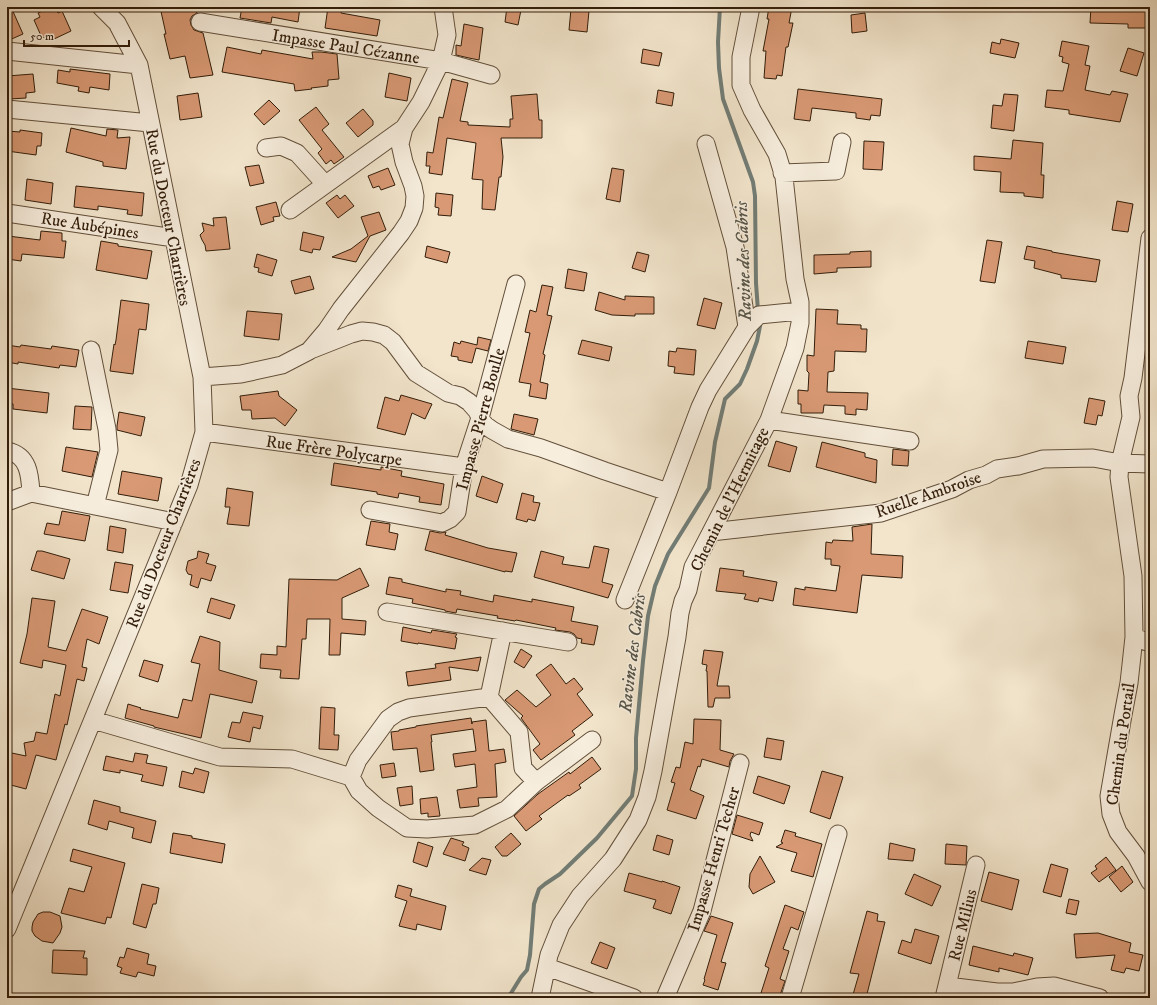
<svg xmlns="http://www.w3.org/2000/svg" width="1157" height="1005" font-family="'IM FELL DW Pica',serif">
	<style>
		.lines { fill: none; stroke-linecap: round; stroke-linejoin: round }
		.stream { stroke: #727d76; stroke-width: 4 }
		.building { fill: #d89974; stroke: #321d0a }
		.minor-casing { stroke: #624f3a; stroke-width: 19 }
		.minor { stroke: #f7eede; stroke-width: 17 }
		.labels { text-anchor: middle; stroke-width: 3; stroke-linejoin: round; paint-order: stroke }
		.street-label { font-size: 17px; fill: #321d0a; stroke: #f7eede }
		.water-label { font-size: 18px; font-style: italic; fill: #575549; stroke: #f7eede }
	</style>
	<rect width="100%" height="100%" fill="#f2e5cc"/>
	<filter id="stains"><feTurbulence type="fractalNoise" baseFrequency=".005" numOctaves="4"/><feColorMatrix values="0 0 0 0 .2 0 0 0 0 .09 0 0 0 0 .02 0 0 0 .5 -.17"/></filter>
	<radialGradient id="worn" r=".72"><stop offset=".6" stop-color="#630" stop-opacity="0"/><stop offset="1" stop-color="#630" stop-opacity=".3"/></radialGradient>
	<g class="lines">
		<path class="stream" d="M720,7L718,42L719,68L723,99L753,182L755,196L756,283L758,311
			M508,998L521,977L527,970L530,955L534,904L539,889L545,884L560,874L597,838L632,796L636,769V738L643,661L648,616L655,586L668,554L709,488L715,442L725,399L740,384L747,369L757,341L760,326L759,322"/>
	</g>
	<path class="building" d="M7,7H11L23,34L7,41Z
		M52,7H54L58,13L62,11L71,31L54,39L51,34L42,38L34,20L40,17L38,13Z
		M160,7H196L197,13L192,16L190,20L191,25L194,30L203,33L213,75L190,78L185,56L170,59L164,34H166Z
		M242,7H300L298,22L272,17L271,23L240,18Z
		M328,7H341V13L380,20L377,36L325,28Z
		M507,7L521,10L518,25L505,22Z
		M769,7H792L789,23H793L788,47H786L782,76L777,75L776,79L764,78L766,51H763L769,19H767Z
		M1091,7H1118V8L1150,9V28H1128V24L1090,23Z
		M571,9L589,11L587,32L569,30Z
		M865,13L867,31L852,33L851,15Z
		M464,24L483,28L479,60L469,58L456,55V45L461,46Z
		M1001,39L1019,43L1015,58L990,53L992,42L1000,44Z
		M1062,41L1089,46L1085,65L1090,66L1085,90L1110,95L1112,91L1128,94L1120,122L1069,114V110L1045,107L1047,90L1063,91L1069,64L1062,62L1063,57L1059,56Z
		M227,47L261,54L262,50L313,59L312,52H321L337,54L339,79L328,80V86L311,88L312,89L295,91L294,84L222,72Z
		M1128,48L1144,53L1137,76L1120,71Z
		M643,49L662,53L659,66L641,63Z
		M70,69L110,74L109,90L90,87L89,93L78,91L79,87L57,83L58,70L70,72Z
		M389,73L411,78L407,101L385,97Z
		M33,74L35,92L26,93V98L9,99L7,76Z
		M452,79L468,83L460,121L468,122V125L510,127V119H513L511,96L537,94L539,120H542V138H501L503,157L501,177H499L495,210L482,209L483,180L472,179L476,143L447,138L442,175L429,173L430,166H426L427,152L433,153L439,117L443,118Z
		M798,89L882,99L880,116L871,115L870,120L856,118V113L812,108L810,121L794,119Z
		M658,90L674,93L672,106L656,103Z
		M198,93L202,117L180,120L177,96Z
		M1004,94L1018,95L1014,131L991,128L993,105L1002,106Z
		M269,100L280,111L264,125L254,114Z
		M316,107L329,124L322,130L344,157L334,164L331,160L326,164L318,153L322,149L299,120Z
		M363,109L373,121V125L358,137L346,123Z
		M71,128L106,136L107,129L118,130L117,138L130,137L126,169L103,166V162L66,152Z
		M20,130L42,133L41,146H37L36,155L7,151V131L20,132Z
		M1013,140L1043,143L1041,175H1044L1043,198L1024,196V193L1000,192L1001,172L974,170V156L1011,159Z
		M864,141L884,142L882,170L863,169Z
		M259,165L264,183L250,186L245,167Z
		M388,168L395,185L381,190L379,186L373,188L368,176Z
		M612,168L624,170L620,202L606,199Z
		M27,179L53,183L51,204L25,200Z
		M76,186L144,193L142,216L127,214L128,210L98,206V210L74,207Z
		M436,193L453,195L451,216L438,215L439,208L435,207Z
		M337,195L340,199L345,195L354,206L338,218L326,203Z
		M1117,201L1133,204L1128,232L1112,230Z
		M276,202L280,216L273,217L274,221L261,225L256,207Z
		M379,212L386,230L370,236L356,262L332,257L351,249L368,236L361,217Z
		M226,217L230,249L206,251L205,245L202,240L200,235L204,231L202,223L214,226L213,218Z
		M41,231L62,233V241H66L64,258L22,254L21,261L7,259V240L8,236L40,240Z
		M303,232L324,237L320,250L313,249L312,253L300,250Z
		M987,240L1002,242L995,283L980,281Z
		M101,241L118,244V246L152,251L147,279L96,270Z
		M427,246L450,252L447,263L425,257Z
		M1027,246L1052,251V252L1100,260L1096,282L1061,278V275L1034,268L1035,261L1024,259Z
		M871,251V267L837,268V272L814,274V255L850,254V252Z
		M637,252L649,255L645,272L632,268Z
		M257,254L277,260L272,276L258,272L259,268L254,267Z
		M568,269L587,273L584,291L565,288Z
		M310,276L314,289L295,294L291,281Z
		M542,285L553,287L547,315L552,316L543,354L545,355L540,382L548,384L546,399L529,396L531,384L519,382L530,333L525,332L530,310L536,312Z
		M599,292L625,300V296L654,297V314H635V316L612,315L595,310Z
		M704,298L722,303L715,329L697,325Z
		M121,300L149,304L146,330L139,329L133,374L110,371L114,344L115,345L116,340Z
		M816,309L838,310L837,324L861,325V329H867L866,352L835,351L834,371L828,372L827,392L868,393L867,410L856,409V415L845,414V406L824,405L823,413H801V404H798V390L808,391L809,373L807,371V355L814,356Z
		M247,311L282,314L279,340L244,336Z
		M478,337L491,340L488,351L476,348L472,363L458,360V357L451,356L454,342L460,344L461,341L477,345Z
		M582,340L612,347L609,361L578,354Z
		M1028,341L1066,347L1063,364L1025,358Z
		M7,345L20,347L21,345L51,349L52,346L79,350L76,367L60,365L59,368L18,362V364L7,362Z
		M677,348L696,350L694,375L674,373L675,367L668,366L669,351L676,352Z
		M7,388L49,393L47,413L13,409V404L7,403Z
		M278,391L279,396L297,410L285,426L275,418L252,419L251,410H242L240,396Z
		M401,395L432,404L425,419L412,413L405,435L377,428L385,397L399,401Z
		M1089,398L1105,401L1102,416L1098,415L1096,425L1084,423Z
		M75,406L92,407L91,430L73,429Z
		M119,412L145,417L141,436L117,430V426Z
		M514,414L538,419L534,435L511,429Z
		M776,441L797,447L790,472L768,466Z
		M822,442L865,453V457L877,460L876,483L816,467Z
		M66,447L98,452L92,477L62,471Z
		M893,449L909,451L908,466L892,465Z
		M334,463L381,470V467L402,471L401,476L444,484L441,505L419,502L420,497L399,493L398,498L377,494V492L331,485Z
		M122,471L162,478L158,501L118,494Z
		M482,476L503,484L497,503L476,496Z
		M227,488L253,492L249,526L227,524L230,507H225Z
		M522,493L534,496L533,502L540,503L535,521L528,519L527,522L516,519Z
		M62,511L90,516L85,541L44,534L47,523L59,525Z
		M371,521L390,524L389,532L398,534L395,550L366,545Z
		M872,524L871,554L903,556L902,578L862,575L857,613L793,605L795,588L805,590V587L836,591L840,566L831,565V559H825L826,542L832,543L833,540L853,541L852,527Z
		M110,526L126,529L123,553L107,550Z
		M430,531L440,533L446,532L445,535L488,548L517,553L512,572L505,571V572L425,550Z
		M594,546L609,549L602,582L613,585L608,598L534,577L541,551L564,557L562,564L589,568Z
		M37,551H42L70,559L64,579L31,570Z
		M198,551L209,554L206,563L216,566L211,581L201,578L198,588L190,585L192,575L188,574L186,570L188,561L197,558Z
		M115,562L133,565L128,593L110,590Z
		M360,568L369,586L342,598V619L366,621L365,635L341,633L340,655H329L330,619H307L306,639H302L299,679L280,678L281,670L260,668L261,654L277,655V646L286,647L289,579L337,580Z
		M720,568L744,571L743,576L777,582L773,601L759,598L758,602L744,599L746,594L716,591Z
		M389,577L402,579V582L446,592V589L461,591L460,595L493,602L494,595L532,602V599L574,607L571,621L598,626L594,645L581,643L582,639L577,638L574,634L570,632L555,630L556,628L516,620L515,621L497,618L498,616L457,609L456,613L445,611V610L412,603L413,599L386,594Z
		M32,598L55,601L48,647L66,651L82,609L108,617L99,644L87,639L82,667L87,668L84,681L77,679L67,725L65,724L56,760L36,755L26,789L7,784V752L26,756L24,743L34,741L36,732L47,734L55,694L60,696L66,665L43,660L42,668L20,663L27,634Z
		M211,598L235,605L230,619L207,612Z
		M403,627L431,633L432,630L457,634L455,637L457,638L455,649L418,643V644L401,641Z
		M200,636L220,642L219,670L257,681L252,703L210,694L201,738L154,727V726L125,718L128,704L141,708L140,709L178,718L183,699L192,701L200,664L191,662Z
		M521,649L532,656L524,668L514,662Z
		M704,650L723,652L717,686H729L730,698H715L713,707H708L707,671H706L707,665L702,664Z
		M481,657L478,671L449,667L451,680L408,686L406,672L436,668L435,664Z
		M144,660L163,665L158,682L139,676Z
		M551,664L566,684L574,678L583,689L577,694L593,715L572,731L575,735L541,760L533,750L540,744L521,718L523,716L505,700L517,690L536,707L551,695L536,675Z
		M321,707L335,708L334,735H339L338,750L319,749Z
		M243,712L263,716L260,729L253,727L250,742L228,737L232,722L240,723Z
		M471,718L472,724V722L486,720L489,751L504,749L506,762L495,764L497,797L478,798L479,806L460,808L457,790L477,787L475,764L455,767L453,754L476,751L473,729L431,735L432,742H431L434,770L420,772L417,748L393,750L391,732L399,731V730L416,727V726Z
		M694,719L721,720L720,750L734,754L730,761L729,767L702,759L700,767L698,766L690,790L704,796L696,819L667,810L675,783L671,782L676,767L680,768L685,742L693,744Z
		M767,738L784,741L781,760L764,757Z
		M135,753L148,755L146,763L167,767L163,786L141,781L143,775L120,770V773L103,770L106,756L133,762Z
		M592,757L601,769L579,785L581,788L569,796L568,795L539,816L542,819L526,831L514,816L538,794L569,772L570,774Z
		M394,763L396,776L382,778L380,765Z
		M195,768L209,772L204,793L179,787L182,771L193,774Z
		M822,771L843,777L830,819L810,812Z
		M758,776L790,786L784,804L753,793Z
		M412,786L413,804L400,806L397,788Z
		M437,797L440,816L428,817V813L421,814L420,799Z
		M94,800L120,807V812L156,821L151,843L132,838L134,828L109,821L107,830L88,824Z
		M737,815L763,823L759,835L751,832L750,835L753,841L732,834Z
		M785,830L796,833L795,836L822,844L813,877L791,871L797,853L776,847L783,843L781,842Z
		M173,833L192,836V838L225,844L222,863L170,853Z
		M511,833L521,844L507,856H502L495,847Z
		M657,835L673,840L669,855L653,850Z
		M451,838L464,842L462,845L469,848L465,861L443,854Z
		M418,842L433,847L427,867L413,862Z
		M890,843L915,849L913,861L888,859Z
		M946,844L967,846L966,865L945,864Z
		M73,849L125,863L111,918L107,917L105,924L61,913L69,888L84,892L92,867L70,861Z
		M760,856L775,882L753,894L749,887L750,874Z
		M1106,857L1116,870L1099,882L1091,873L1097,869L1095,866Z
		M482,858L491,860L486,875L469,870Z
		M1051,864L1068,869L1061,897L1043,892Z
		M1122,866L1133,882L1121,892L1109,877Z
		M989,872L1019,880L1012,910L981,901Z
		M629,873L662,882V881L680,887L671,914L653,908L656,900L624,891Z
		M914,874L941,886L932,906L905,894Z
		M142,884L159,888L156,904H153L146,928L133,924Z
		M398,885L412,889L410,896L446,906L441,930L417,924L416,930L399,926L407,901L395,897Z
		M1069,899L1079,901L1076,915L1066,913Z
		M785,905L804,912L798,930L791,927L783,949L789,951L780,979L785,981L779,998H777L761,993L769,968L765,966Z
		M867,911L878,914L877,921L885,922L866,998H852L859,974L850,973Z
		M43,912H50L60,916L62,927L60,933L53,943L42,941L35,936L32,931V927L33,922L38,914Z
		M711,916L733,923L721,962L726,963L718,990L703,985L705,980L704,979L717,935L704,931Z
		M915,929L939,936L931,964L898,953L902,940L911,943Z
		M1098,933L1131,943L1129,952L1143,955L1139,971L1126,968L1124,973L1111,970L1115,955L1076,958L1074,934Z
		M600,942L615,948L607,969L591,963Z
		M973,946L1013,956L1014,953L1033,958L1028,975L999,968V972L969,965Z
		M127,948L149,954L147,964L156,966L154,976L138,972L136,977L120,973L122,968L117,966L120,957L124,958Z
		M53,950L85,951L83,958H87V975L52,973Z"/>
	<g class="lines">
		<defs>
			<path id="minor" d="M200,22L441,61L491,75
				M7,51L139,65
				M7,109L150,123
				M706,144L735,247L747,327
				M266,148L281,146L297,153L325,184
				M782,173L836,171L842,142
				M290,210L404,128
				M7,213L174,238
				M1150,238L1133,378L1129,396L1131,417L1120,463L1119,477L1133,576L1134,637L1129,683L1123,715L1109,796L1111,814L1118,832L1136,856L1150,882
				M313,349L351,334L362,331L373,332L384,335L393,342L416,373L448,393L460,396L469,402L477,411L480,418L485,425L492,430L508,439L541,448L605,471L668,492
				M91,350L107,429L109,450L95,506
				M202,377L241,374L282,365L309,351L326,331L341,309L401,233L409,221L414,208L415,196L413,186L404,162L400,144L404,128L421,102L441,61L447,35L443,7
				M769,420L910,441
				M204,432L464,467
				M7,451C29,455 30,476 31,493
				M7,502L31,493L174,522
				M370,510L442,523L450,519L457,512L464,467L480,418L516,284
				M711,532L881,513L952,489L969,480L986,475L997,469L1018,466L1043,459L1093,458L1120,463L1150,464
				M625,600L668,492L700,407L708,390L747,327L759,315L800,311
				M387,612L568,642
				M1134,637L1150,643
				M489,697L503,631
				M93,720L220,757L292,759L351,777
				M351,777L359,791L378,808L407,828L427,829L475,825L507,809L536,782L592,740
				M351,777L358,760L388,719L398,712L409,708L489,697L519,732L523,768L536,782
				M7,929L189,485L204,432L202,377L139,65L117,23L101,7
				M547,967L634,998
				M947,986L997,992H1013L1037,987L1054,986L1100,998
				M540,998L549,955L561,925L580,896L613,859L638,820L647,797L653,771L677,637L680,613L683,601L688,590L693,567L769,420L795,348L800,323V302L795,279L784,177L777,154L752,110L741,85V57L751,7
				M665,998L702,911L740,763
				M790,998L838,834
				M944,998L976,865"/>
		</defs>
		<use href="#minor" class="minor-casing"/>
		<use href="#minor" class="minor"/>
	</g>
	<g class="labels">
		<g class="street-label">
			<text transform="translate(346 46) rotate(9)" y="6">Impasse Paul Cézanne</text>
			<text transform="translate(169 217) rotate(79)" y="6">Rue du Docteur Charrières</text>
			<text transform="translate(90 225) rotate(9)" y="6">Rue Aubépines</text>
			<text transform="translate(480 419) rotate(-75)" y="6">Impasse Pierre Boulle</text>
			<text transform="translate(334 450) rotate(8)" y="6">Rue Frère Polycarpe</text>
			<text transform="translate(928 494) rotate(-19)" y="6">Ruelle Ambroise</text>
			<text transform="translate(729 499) rotate(-64)" y="6">Chemin de l'Hermitage</text>
			<text transform="translate(163 543) rotate(-69)" y="6">Rue du Docteur Charrières</text>
			<text transform="translate(1120 744) rotate(-82)" y="6">Chemin du Portail</text>
			<text transform="translate(713 859) rotate(-74)" y="6">Impasse Henri Techer</text>
			<text transform="translate(962 925) rotate(-76)" y="6">Rue Milius</text>
		</g>
		<g class="water-label">
			<text transform="translate(743 261) rotate(-92)" y="6">Ravine des Cabris</text>
			<text transform="translate(632 653) rotate(-83)" y="6">Ravine des Cabris</text>
		</g>
	</g>
	<rect width="1157" height="1005" fill="none" stroke="#f2e5cc" stroke-width="24"/>
	<rect x="8" y="8" width="1141" height="989" fill="none" stroke="#321d0a" stroke-width="2"/>
	<rect x="12" y="12" width="1133" height="981" fill="none" stroke="#321d0a"/>
	<path d="M24 40v6h105v-6" fill="none" stroke="#321d0a" stroke-width="2"/>
	<text x="30" y="40" font-size="12" fill="#321d0a" stroke="#f7eede" stroke-width="3" paint-order="stroke">50 m</text>
	<rect width="100%" height="100%" filter="url(#stains)"/>
	<rect width="100%" height="100%" fill="url(#worn)"/>
</svg>
